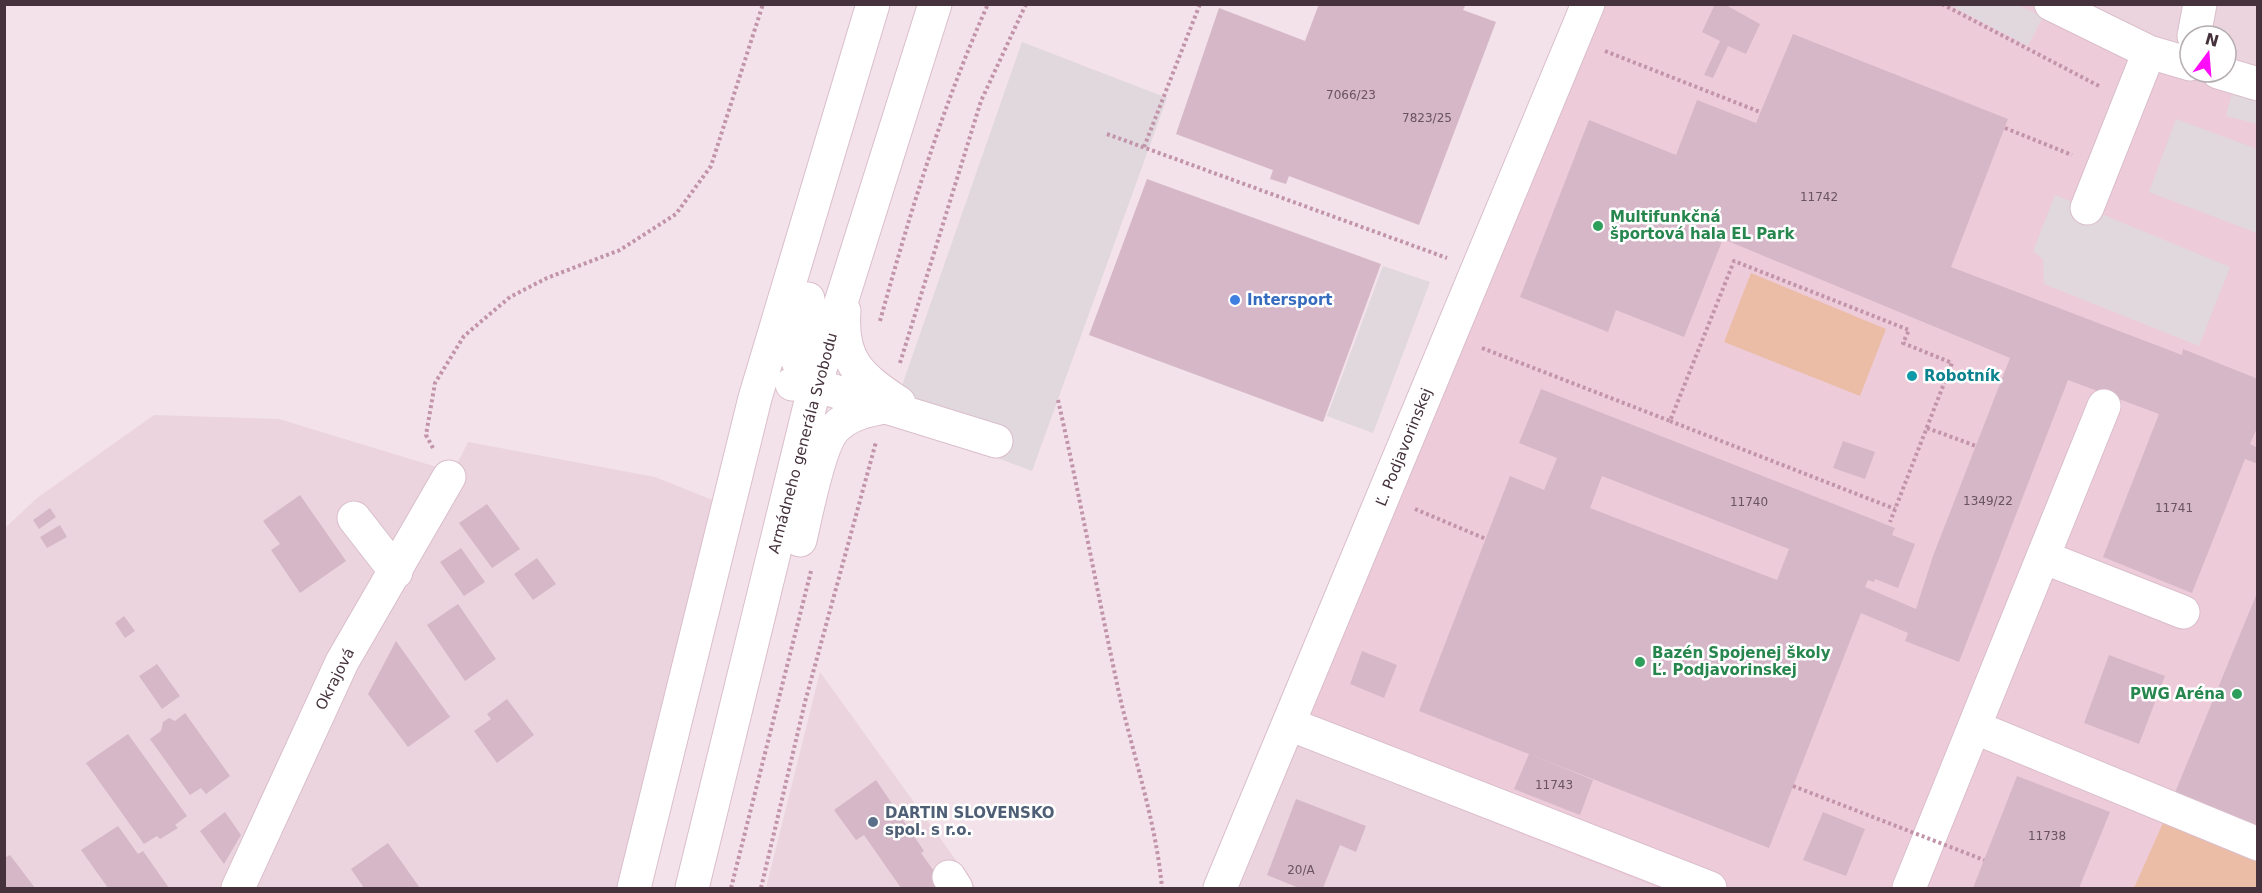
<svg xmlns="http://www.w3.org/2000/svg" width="2262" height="893" font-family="'DejaVu Sans',sans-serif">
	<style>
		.residential { fill: #ebd4de }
		.education { fill: #eecbd9 }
		.green { fill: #ebbda7 }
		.parking { fill: #e0d8dc }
		.building { fill: #d5b7c7; fill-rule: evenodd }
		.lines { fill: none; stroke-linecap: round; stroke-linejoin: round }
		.minor-casing { stroke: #dabecb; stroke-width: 35 }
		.path { stroke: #c294aa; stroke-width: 4; stroke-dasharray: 3 3; stroke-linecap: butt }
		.minor { stroke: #fff; stroke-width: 33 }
		.path-bridge { stroke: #c294aa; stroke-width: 4; stroke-dasharray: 3 3; stroke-linecap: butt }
		.leisure-dot { fill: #2e9e5b; stroke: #fff; stroke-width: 2 }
		.shop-dot { fill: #3f7fe0; stroke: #fff; stroke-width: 2 }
		.culture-dot { fill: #0f9aa8; stroke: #fff; stroke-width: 2 }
		.service-dot { fill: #5c6f8a; stroke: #fff; stroke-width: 2 }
		.labels { text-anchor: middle; stroke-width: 5; stroke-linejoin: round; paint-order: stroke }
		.number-label { font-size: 12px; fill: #69535f }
		.leisure-label { font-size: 15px; font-weight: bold; fill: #27864d; stroke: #fff; text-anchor: start }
		.shop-label { font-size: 15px; font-weight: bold; fill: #366cbe; stroke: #fff; text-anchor: start }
		.culture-label { font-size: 15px; font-weight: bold; fill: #0d838f; stroke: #fff; text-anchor: start }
		.street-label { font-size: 15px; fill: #45323c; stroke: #fff }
		.service-label { font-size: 15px; font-weight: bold; fill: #4e5e75; stroke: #fff; text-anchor: start }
	</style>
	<rect width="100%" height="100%" fill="#f3e2e9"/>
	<path class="residential" d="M2039,5H2257V83L2226,72V36H2190V67Z
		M154,415L279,419L453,472L468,442L655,477L715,501L618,888H5V528L37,498Z
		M820,672L976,888H766Z
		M1291,742L1666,888H1230Z"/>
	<path class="education" d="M1590,5H2040L2257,81V888H1658L1291,742Z"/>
	<path class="green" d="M1751,273L1886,329L1860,396L1724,342Z
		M2171,805L2257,844V888H2134Z"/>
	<path class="parking" d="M1949,5H2018L2043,17L2028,46Z
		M1022,42L1167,98L1032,471L891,417Z
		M2233,89L2257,95V124L2226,116Z
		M2176,119L2257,149V233L2149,192Z
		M2055,195L2230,267L2199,346L2044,284L2043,259L2033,251Z
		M1383,266L1430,282L1373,433L1327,416Z"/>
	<path class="building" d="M1319,4H1466L1463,10L1496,22L1419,225L1289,176L1286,184L1270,179L1273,170L1176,134L1219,8L1305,41Z
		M1715,4H1724L1760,24L1746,54L1728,46L1713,78L1704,75L1720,41L1702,32Z
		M1793,34L2008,119L1951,267L2182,355L2183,349L2258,379V426L2250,444L2258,448V464L2245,459L2192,593L2103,557L2159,414L2068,380L1959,662L1905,641L1908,633L1861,613L1769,848L1419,711L1510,476L1544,490L1557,458L1519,443L1541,389L1895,528L1892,535L1915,544L1898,588L1875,579L1874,582L1868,580L1865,587L1916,609L1933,556L2010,358L1723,239L1684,337L1616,310L1608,332L1520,297L1589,120L1676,155L1697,100L1756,123ZM1602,476L1789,549L1777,580L1590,508Z
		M1147,179L1381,264L1323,422L1089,335Z
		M1843,441L1875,452L1865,479L1833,468Z
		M300,495L346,561L300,593L271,550L280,544L263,521Z
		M487,504L520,549L492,568L459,523Z
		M50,508L56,517L39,529L33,520Z
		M60,525L67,537L47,548L40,537Z
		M461,548L485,582L464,596L440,562Z
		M537,558L556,584L533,600L514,574Z
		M2257,593H2258V829L2174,795Z
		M458,604L496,659L465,681L427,625Z
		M124,616L135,631L125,638L115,623Z
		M396,641L450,717L408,747L368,694Z
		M1362,651L1397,665L1384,698L1350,684Z
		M2109,655L2165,676L2139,744L2084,723Z
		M157,664L180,696L162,709L139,676Z
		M507,699L534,735L497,763L474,731L491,719L487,714Z
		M185,713L230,776L206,794L201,788L190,795L150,739L161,731L163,722L169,718L175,721Z
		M128,734L187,816L175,825L178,828L160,839L157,836L144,844L86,763Z
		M1529,754L1593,780L1580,815L1514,789Z
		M2017,776L2110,812L2079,888H1973Z
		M876,780L924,851L921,853L946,888H901L864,835L856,840L834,810Z
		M1296,799L1366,826L1356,852L1340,845L1323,888H1299L1267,875Z
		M225,812L241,835L224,864L200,831Z
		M1823,812L1865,829L1846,876L1803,860Z
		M118,826L138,854L143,851L169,888H108L81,850Z
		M388,843L420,888H364L351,869Z
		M10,855L35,888H4V858Z"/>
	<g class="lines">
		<defs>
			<path id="minor" d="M2051,4L2149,52L2190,64
				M2194,36L2200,4
				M2218,72L2258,84
				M2087,208L2149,52
				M808,299C796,338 783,352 815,385
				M844,311C840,361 860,377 899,403
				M792,384L815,385L996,441
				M354,518L396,572
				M800,540C806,515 819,444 835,428C849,414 867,410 886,407
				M2043,557L2183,612
				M1289,724L1710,888
				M1974,727L2258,844
				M949,877L956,888
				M238,888L342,662L449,477
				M634,888L755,398L873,4
				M692,888L815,385L935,4
				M1220,888L1588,4
				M1909,888L2104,406"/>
		</defs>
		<use href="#minor" class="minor-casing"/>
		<path class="path" d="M1942,4L2099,86
			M1605,51L1760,112
			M2005,128L2072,155
			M1107,134L1447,258
			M1144,147L1200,4
			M880,321C910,213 942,107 988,4
			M1482,348L1670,421L1734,261L1909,330L1903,343L1952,363L1890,522
			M900,363L981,101L1026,4
			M1058,400C1080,497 1098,596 1119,693C1134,758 1156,822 1162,888
			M1670,421L1895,509
			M1927,428L1976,446
			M433,448L426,435L435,383L464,336L510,297L547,278L620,250L676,214L711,166L763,4
			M1415,509L1486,539
			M731,888L811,571
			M761,888L805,702L876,442"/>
		<use href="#minor" class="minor"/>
		<path class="path-bridge" d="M1793,786L1984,860"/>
	</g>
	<g class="leisure-dot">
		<circle cx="1598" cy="226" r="6"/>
		<circle cx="1640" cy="662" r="6"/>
		<circle cx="2237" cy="694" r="6"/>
	</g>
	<circle class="shop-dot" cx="1235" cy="300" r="6"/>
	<circle class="culture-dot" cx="1912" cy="376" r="6"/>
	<circle class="service-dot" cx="873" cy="822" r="6"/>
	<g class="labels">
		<g class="number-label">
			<text x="1351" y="99">7066/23</text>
			<text x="1427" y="122">7823/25</text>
			<text x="1819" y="201">11742</text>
			<text x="1988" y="505">1349/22</text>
			<text x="1749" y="506">11740</text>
			<text x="2174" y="512">11741</text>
			<text x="1554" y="789">11743</text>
			<text x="2047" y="840">11738</text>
			<text x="1301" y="874">20/A</text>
		</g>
		<g class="leisure-label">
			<text x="1610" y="222">Multifunkčná<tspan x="1610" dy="17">športová hala EL Park</tspan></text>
			<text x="1652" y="658">Bazén Spojenej školy<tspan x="1652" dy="17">Ľ. Podjavorinskej</tspan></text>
			<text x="2225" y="699" text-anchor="end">PWG Aréna</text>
		</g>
		<g class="shop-label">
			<text x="1247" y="305">Intersport</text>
		</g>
		<g class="culture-label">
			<text x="1924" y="381">Robotník</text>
		</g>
		<g class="street-label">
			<text transform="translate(803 443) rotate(-75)" y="5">Armádneho generála Svobodu</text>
			<text transform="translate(1404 447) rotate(-68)" y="5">Ľ. Podjavorinskej</text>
			<text transform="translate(335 679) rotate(-63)" y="5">Okrajová</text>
		</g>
		<g class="service-label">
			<text x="885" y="818">DARTIN SLOVENSKO<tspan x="885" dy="17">spol. s r.o.</tspan></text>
		</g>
	</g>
	<rect width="2262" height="893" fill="none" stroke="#45323c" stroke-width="12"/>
	<g transform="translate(2208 54) rotate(16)"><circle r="28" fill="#ffffff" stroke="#b5adb1" stroke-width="1.5"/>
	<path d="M0-4.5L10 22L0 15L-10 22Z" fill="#ff0df9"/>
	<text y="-9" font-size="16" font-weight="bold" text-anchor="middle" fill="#45323c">N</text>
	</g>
</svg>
